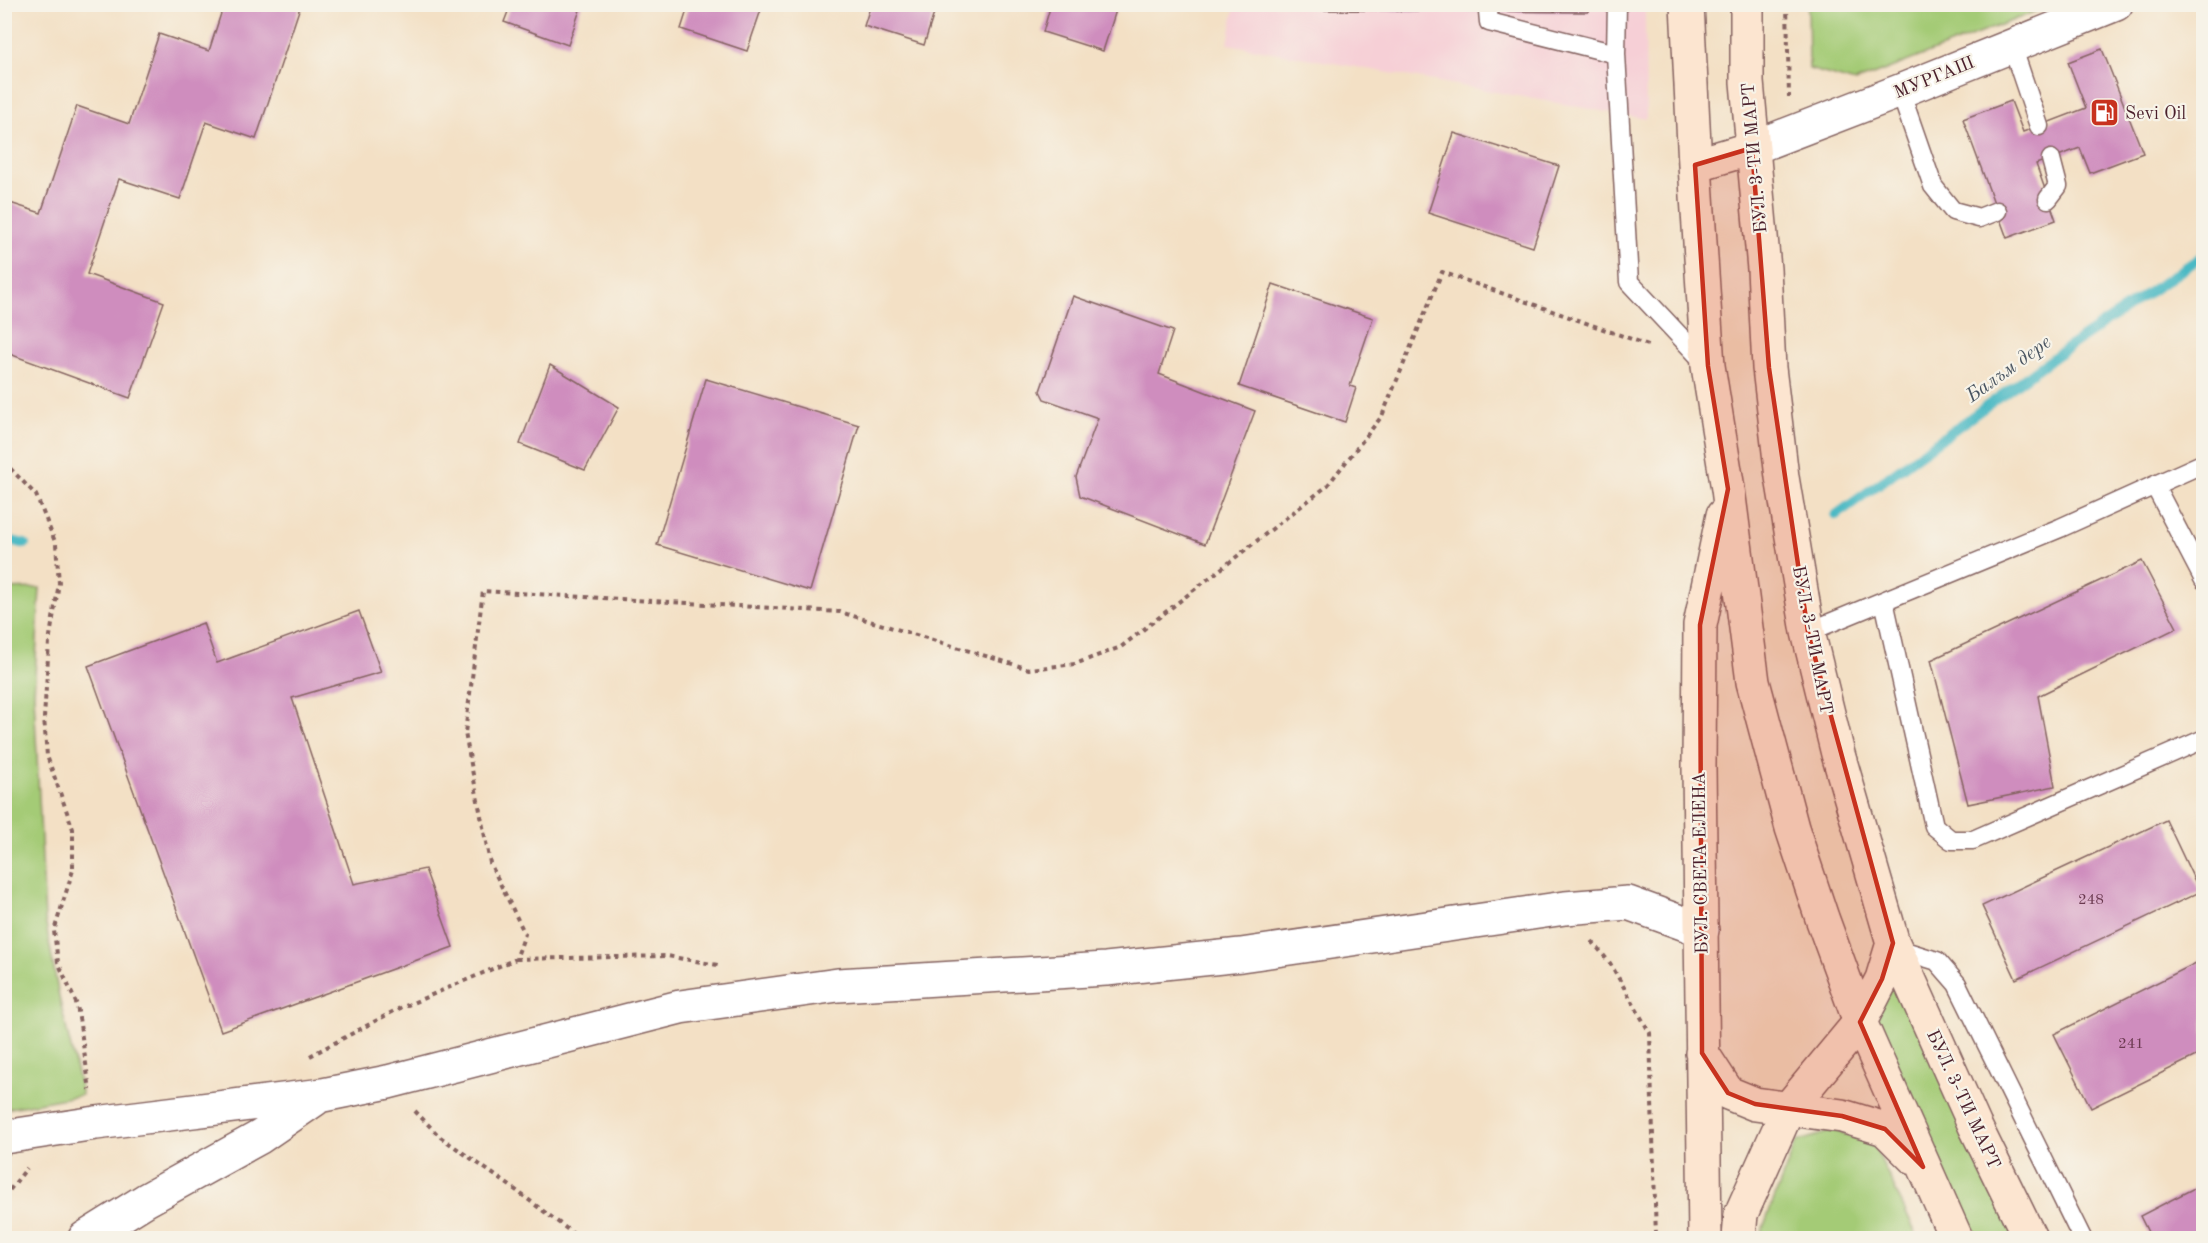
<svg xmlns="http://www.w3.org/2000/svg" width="2208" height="1243" font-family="'Old Standard TT',serif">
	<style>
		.built { fill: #f6cfd6 }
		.green { fill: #a4cb76; stroke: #777550; stroke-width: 1.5 }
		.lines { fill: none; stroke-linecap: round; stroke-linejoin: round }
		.stream { stroke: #4bb9c4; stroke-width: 10 }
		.building { fill: #cf8dbe }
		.lane-casing { stroke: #856361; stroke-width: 21 }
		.street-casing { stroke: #856361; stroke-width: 36 }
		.secondary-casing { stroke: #856361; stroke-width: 36 }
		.path { stroke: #856361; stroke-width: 4; stroke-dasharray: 4.5 4.5; stroke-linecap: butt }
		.lane { stroke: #fff; stroke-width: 18 }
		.street { stroke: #fff; stroke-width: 33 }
		.secondary { stroke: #fce5d0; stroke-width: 33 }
		.marked { fill: #c8321e; fill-opacity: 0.2; stroke: #c8321e; stroke-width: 4.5; stroke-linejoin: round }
		.labels { text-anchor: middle; stroke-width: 4.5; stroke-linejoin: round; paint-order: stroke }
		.number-label { font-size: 15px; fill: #6b3a50 }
		.street-label { font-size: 18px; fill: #4a1f2b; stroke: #f7f3e8 }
		.poi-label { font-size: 18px; fill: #4a1f2b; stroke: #f7f3e8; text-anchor: start }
		.water-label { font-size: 20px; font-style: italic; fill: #4a5561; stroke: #f7f3e8 }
	</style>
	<rect width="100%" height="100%" fill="#f7f3e8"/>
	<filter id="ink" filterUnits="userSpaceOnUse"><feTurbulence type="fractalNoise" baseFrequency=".0167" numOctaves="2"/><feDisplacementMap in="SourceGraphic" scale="12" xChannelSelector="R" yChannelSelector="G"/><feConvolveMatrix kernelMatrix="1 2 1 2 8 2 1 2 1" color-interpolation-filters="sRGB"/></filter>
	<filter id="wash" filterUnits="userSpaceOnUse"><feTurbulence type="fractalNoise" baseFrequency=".008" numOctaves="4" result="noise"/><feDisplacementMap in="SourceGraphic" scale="24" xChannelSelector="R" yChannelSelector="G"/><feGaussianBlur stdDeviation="1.35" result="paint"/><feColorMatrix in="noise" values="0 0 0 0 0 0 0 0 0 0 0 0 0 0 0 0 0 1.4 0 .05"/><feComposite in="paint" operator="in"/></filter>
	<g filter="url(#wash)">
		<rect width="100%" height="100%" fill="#f3e0c5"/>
		<path class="built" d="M1235,5H1645L1646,119L1228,44Z"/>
		<path class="green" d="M1808,5V4L2052,5L1855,82L1809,69Z
			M40,588L34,694L45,919L59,997L82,1095L5,1109V589Z
			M1895,941L2035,1238H1959L1860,1022Z
			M1835,1130L1874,1145L1918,1238H1759L1796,1142Z"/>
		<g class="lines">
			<path class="stream" d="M1836,515L2057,355L2204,255
				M4,539L25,544"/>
		</g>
		<g id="blocks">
			<path class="building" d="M224,4H301L256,139L206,122L180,199L119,179L87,274L164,302L130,398L4,352V201L41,213L77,106L129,124L159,34L209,51Z
				M511,4H582L568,45L504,22Z
				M689,4H763L747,51L681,29Z
				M871,4H937L924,45L864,26Z
				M1051,4H1118L1103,51L1043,32Z
				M1320,4H1588V12L1320,10Z
				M2102,49L2143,153L2090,173L2080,148L2036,164L2056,220L2007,238L1963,119L2011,101L2023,132L2086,108L2068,62Z
				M1454,133L1559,166L1533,247L1428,213Z
				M1273,284L1373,318L1350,386L1356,388L1345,422L1239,386Z
				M1073,296L1173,331L1159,374L1255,411L1205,544L1080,496L1076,477L1098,418L1044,399L1040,391Z
				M550,365L619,407L585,470L520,444Z
				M706,379L859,425L810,591L657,545Z
				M2142,561L2177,628L2038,696L2055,786L1968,804L1931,660Z
				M359,611L381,672L292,698L354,884L425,869L453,947L221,1031L88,666L203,623L217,663Z
				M2166,820L2200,892L2016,979L1982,906Z
				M2204,959V1052L2091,1108L2054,1034Z
				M2204,1183V1238H2151L2140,1216Z"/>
		</g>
	</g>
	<g filter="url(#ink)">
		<use href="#blocks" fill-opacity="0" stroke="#856361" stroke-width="1.5"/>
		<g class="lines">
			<defs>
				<path id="lane" d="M1617,4L1616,54L1629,282L1706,364
					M1488,11L1489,22L1616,54
					M2012,46L2039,126
					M1900,91L1933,186L1953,211L1979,218L1997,211
					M2048,199L2058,186L2051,159
					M2155,486L2204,580
					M1884,601L1934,826L1951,840H1973L2204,739
					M1808,632L2060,528L2204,463
					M1895,948L1937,961L1957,984L2082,1238"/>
				<path id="street" d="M1752,148L1900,91L2116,4
					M4,1137L96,1123L323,1095L388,1082L680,1007L838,985L1106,969L1241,955L1565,908L1628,903L1702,930
					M85,1238L146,1200L260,1137L314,1100"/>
				<path id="secondary" d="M1687,4L1695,165L1708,366L1728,489L1753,682L1792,828L1822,918L1860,1022L1956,1238
					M1747,4V82L1764,269L1769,368L1782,477L1808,632L1838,754L1893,943L1975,1126L2030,1238
					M1695,165L1752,148
					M1702,1053L1728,1093L1755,1104L1842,1116L1885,1129L1914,1158
					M1705,1238L1699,767L1700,625L1723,515
					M1739,1238L1741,1214L1788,1109L1860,1022L1882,979L1893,943"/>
			</defs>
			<use href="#lane" class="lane-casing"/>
			<use href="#street" class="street-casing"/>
			<use href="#secondary" class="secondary-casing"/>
			<path class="path" d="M1787,4L1789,97
				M4,462L36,495L56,544L59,583L49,642L44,718L47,756L73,829V870L54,931L58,962L77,1005L90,1090
				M1592,941L1610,963L1650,1033L1656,1238
				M516,959L667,956L718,965
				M310,1056L396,1010L516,959L525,934L490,863L465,733L483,591L840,612L1029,669L1075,664L1121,647L1327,486L1382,416L1442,272L1651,346
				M415,1111L439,1136L513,1188L579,1238
				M4,1197L27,1168"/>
			<use href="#lane" class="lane"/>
			<use href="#street" class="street"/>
			<use href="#secondary" class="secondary"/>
		</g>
	</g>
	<path class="marked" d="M1752,148L1769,368L1808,632L1893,943L1882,979L1860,1022L1923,1167L1885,1129L1842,1116L1755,1104L1728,1093L1702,1053L1700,625L1728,489L1708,366L1695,165Z"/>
	<defs>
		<symbol id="fuel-square" viewBox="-11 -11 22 22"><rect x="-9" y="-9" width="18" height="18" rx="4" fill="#c8321e" stroke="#f7f3e8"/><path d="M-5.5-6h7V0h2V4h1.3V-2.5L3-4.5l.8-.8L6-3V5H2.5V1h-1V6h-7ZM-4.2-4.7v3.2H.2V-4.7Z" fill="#fff"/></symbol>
	</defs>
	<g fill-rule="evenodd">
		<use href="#fuel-square" x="2088" y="96" width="33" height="33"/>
	</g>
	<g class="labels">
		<g class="number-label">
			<text x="2091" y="904">248</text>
			<text x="2131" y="1048">241</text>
		</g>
		<g class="street-label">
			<text transform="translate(1934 77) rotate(-22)" y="6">МУРГАШ</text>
			<text transform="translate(1754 158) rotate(-95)" y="6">БУЛ. 3-ТИ МАРТ</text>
			<text transform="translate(1813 640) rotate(79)" y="6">БУЛ. 3-ТИ МАРТ</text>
			<text transform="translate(1700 863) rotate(-91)" y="6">БУЛ. СВЕТА ЕЛЕНА</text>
			<text transform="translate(1964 1099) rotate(65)" y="6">БУЛ. 3-ТИ МАРТ</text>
		</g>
		<g class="poi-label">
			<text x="2125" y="119">Sevi Oil</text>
		</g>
		<g class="water-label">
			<text transform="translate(2008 368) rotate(-36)" y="7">Балъм дере</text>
		</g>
	</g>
	<rect width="2208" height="1243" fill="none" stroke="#f7f3e8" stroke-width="24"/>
</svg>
